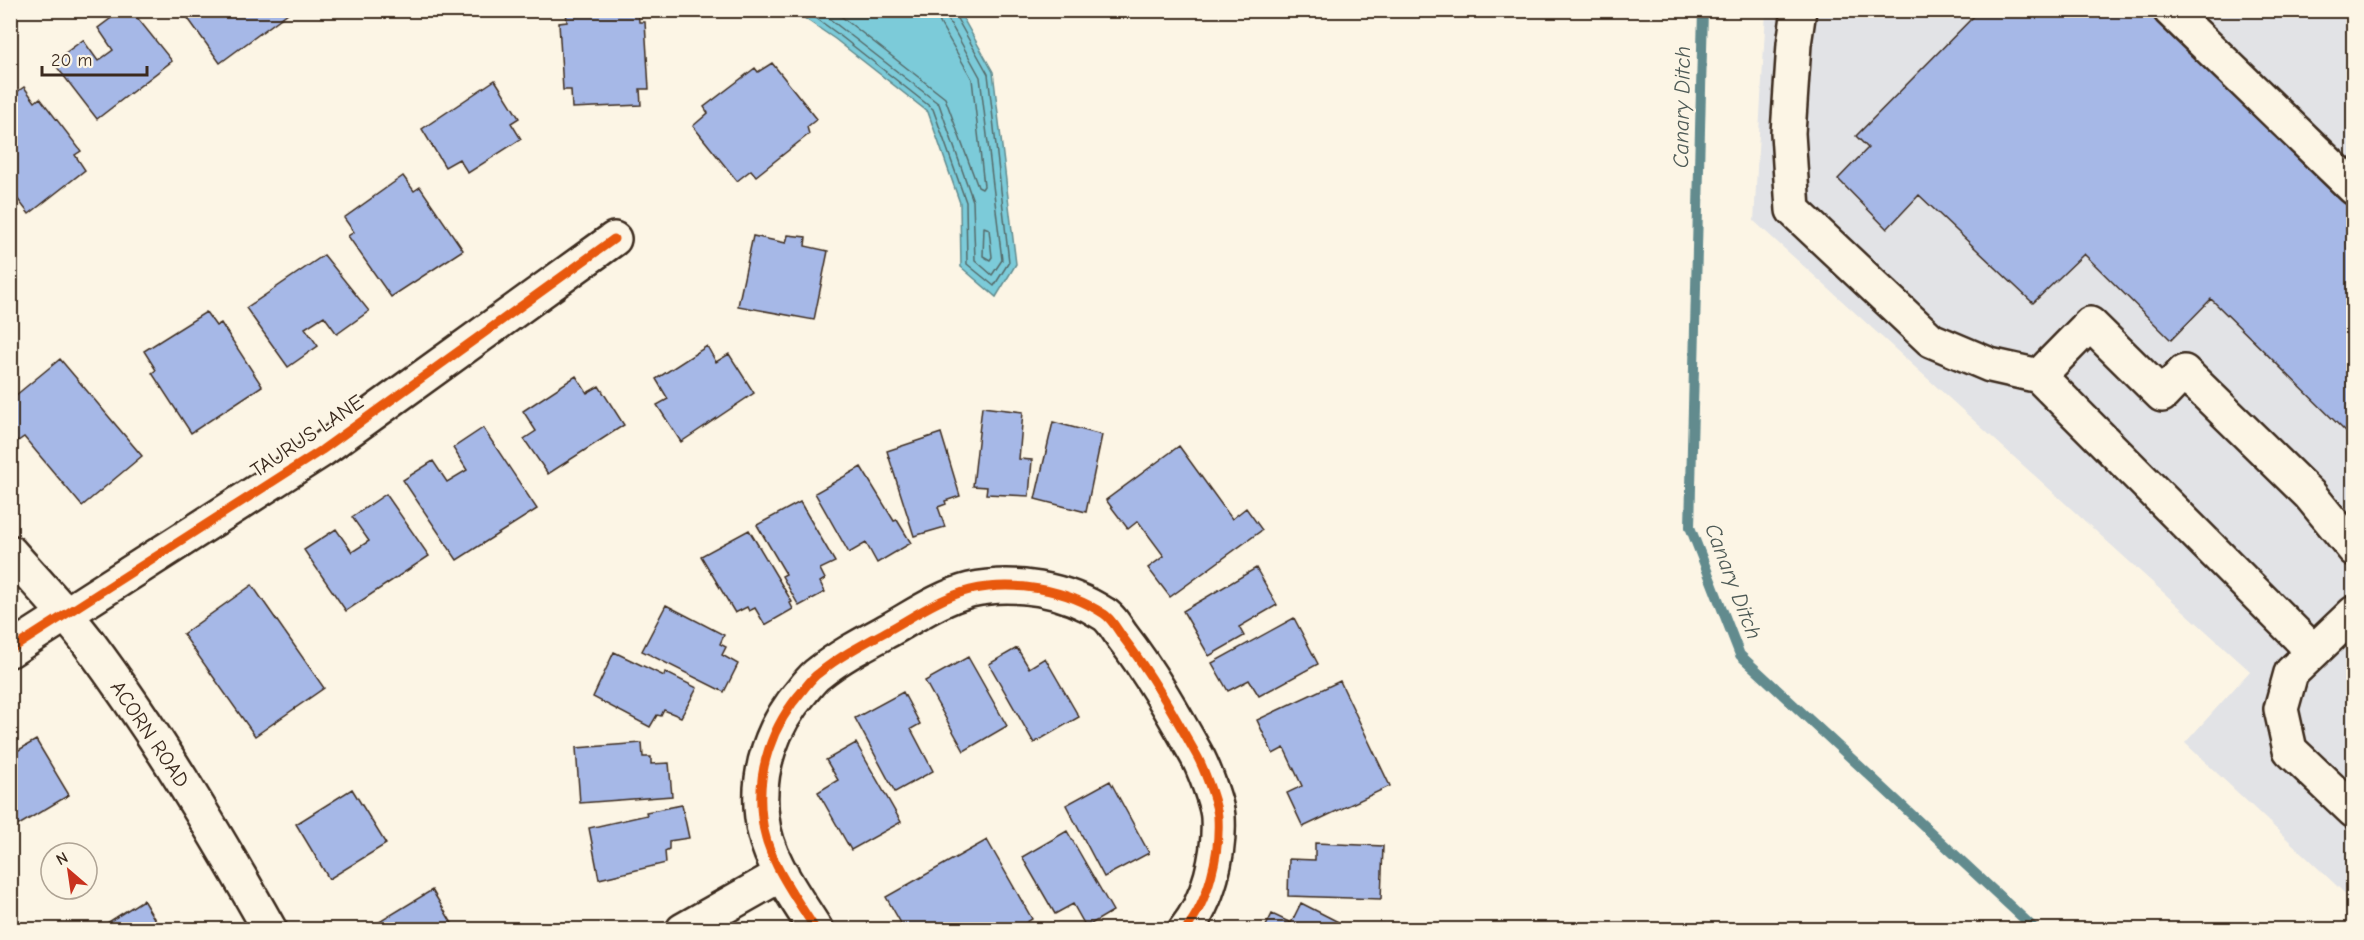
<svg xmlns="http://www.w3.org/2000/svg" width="2364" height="940" font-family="'Comic Neue',sans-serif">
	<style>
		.built { fill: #e2e3e6 }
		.water { fill: #7ccbd9; stroke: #628b8e; stroke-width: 1.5 }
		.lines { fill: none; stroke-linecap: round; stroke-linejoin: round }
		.shore { stroke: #556a69; stroke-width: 1.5 }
		.stream { stroke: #628b8e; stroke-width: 10 }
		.building { fill: #a6b8e7; stroke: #3b2a1e; stroke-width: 1.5 }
		.minor-casing { stroke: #3b2a1e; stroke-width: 38 }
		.minor { stroke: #fcf5e5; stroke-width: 33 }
		.cycleway-casing { stroke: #fcf5e5; stroke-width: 13 }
		.cycleway { stroke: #e8590c; stroke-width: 9 }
		.labels { text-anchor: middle; stroke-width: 5; stroke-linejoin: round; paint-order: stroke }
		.street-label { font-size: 21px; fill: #3b2a1e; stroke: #fcf5e5 }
		.water-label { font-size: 22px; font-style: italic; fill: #4e5a56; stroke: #fcf5e5 }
	</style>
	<rect width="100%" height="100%" fill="#fcf5e5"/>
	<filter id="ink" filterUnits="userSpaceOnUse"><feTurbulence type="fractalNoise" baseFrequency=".0167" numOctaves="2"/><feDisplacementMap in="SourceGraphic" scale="12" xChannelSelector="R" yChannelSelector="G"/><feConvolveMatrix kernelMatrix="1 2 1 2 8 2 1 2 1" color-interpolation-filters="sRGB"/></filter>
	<g filter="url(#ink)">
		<path class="built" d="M1766,11H2353V901L2185,743L2250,671L1754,221Z"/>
		<path class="water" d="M794,11H959L993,72L1016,264L996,297L961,267L960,203L928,112L835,39Z"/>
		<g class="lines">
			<path class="shore" d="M805,10L838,34L933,109L966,202L967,264L994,286L1009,262L988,74L955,15L954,10
				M818,10L939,104L973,201L975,260L992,275L1002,260L980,77L948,19L946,10
				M833,10L945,98L978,187L982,189L984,186L972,79L940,23L937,10
				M984,227L989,229L992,257L990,260L983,256Z"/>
			<path class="stream" d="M1703,10L1690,527L1740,655L2036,930"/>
		</g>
		<path class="building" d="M122,10H131L172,61L97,119L53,62L83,40L98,61L113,50L98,28Z
			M182,10H292L220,63Z
			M566,10H638L639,22H645L649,89H640L641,105L572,108L571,90H563L559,23L567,22Z
			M1980,10H2148L2354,211V440L2211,299L2171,340L2084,254L2033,303L1919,195L1887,229L1838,179L1868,148L1856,136Z
			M772,63L817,119L807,127L809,134L756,176L751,170L737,181L693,126L708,113L704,107L755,68L758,72Z
			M495,80L519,118L511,123L521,139L468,173L459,159L445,167L422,129Z
			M24,87L35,102L40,98L81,151L75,155L85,170L29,214L10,189V97Z
			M403,176L414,191L420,187L463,250L391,297L348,236L354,232L344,218Z
			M788,235L806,237L805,246L828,251L814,320L738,306L753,236L786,243Z
			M324,255L369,311L337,334L324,316L305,328L318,346L288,367L246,308Z
			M206,312L216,326L221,323L262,386L191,433L152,373L156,370L144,351Z
			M707,346L716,362L729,354L754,393L681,442L657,405L668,399L656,379Z
			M60,359L142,456L82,506L24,437L18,441L10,432V400Z
			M576,376L587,393L599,386L624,425L548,474L524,439L536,431L523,411Z
			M982,407L1023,412L1019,459L1032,460L1029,496L986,494L987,487L973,486Z
			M1053,422L1102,435L1086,512L1035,499Z
			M483,428L537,509L457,560L403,480L433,461L447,482L467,470L453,448Z
			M941,433L960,496L945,501L946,504L938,507L945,527L914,536L887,451Z
			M1179,446L1232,519L1246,508L1262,530L1170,597L1148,568L1164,556L1138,521L1128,529L1106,500Z
			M861,467L894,521L897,520L911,543L877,563L866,543L849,553L815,493Z
			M386,494L429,556L346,611L304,550L336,529L352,552L369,541L352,517Z
			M800,502L835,562L820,569L825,579L820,582L825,592L799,606L782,576L786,574L757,525Z
			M749,530L792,602L790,603L793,609L765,625L755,608L749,611L747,607L735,613L701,556Z
			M1256,568L1277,605L1239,627L1244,636L1209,656L1183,611Z
			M252,585L324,688L255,736L183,634Z
			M666,605L724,635L720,644L726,647L722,655L738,664L724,692L642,651Z
			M1294,618L1318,664L1259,696L1249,680L1228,691L1212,663Z
			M1017,648L1029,668L1045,658L1079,717L1034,743L989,664Z
			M614,652L664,676L665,672L697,688L681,717L664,710L661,716L657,715L650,727L593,697Z
			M968,657L1007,726L964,751L925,681Z
			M1340,681L1390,786L1303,827L1287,793L1302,786L1284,748L1273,754L1257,720Z
			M903,692L920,724L911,729L933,771L895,792L855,718Z
			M36,740L69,795L12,829L10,826V755Z
			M642,743L643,757H651V764L669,763L672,796L580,803L576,748Z
			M856,743L901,822L851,850L818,792L838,780L826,760Z
			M1110,781L1149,853L1104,877L1066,805Z
			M352,789L386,844L329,879L296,824Z
			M682,805L689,838L669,841V849L665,851L666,863L599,879L589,828L647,815L646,812Z
			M1067,831L1113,911L1086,927L1073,904L1055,914L1022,857Z
			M987,840L1032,919L1014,930H995L994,926L988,930H905L886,897Z
			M1315,843L1383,846L1381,899L1288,896L1289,859L1315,860Z
			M432,890L456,930H379L376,924Z
			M143,900L161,930H96Z
			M1301,903L1354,930H1264L1272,914L1291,923Z"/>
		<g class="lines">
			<defs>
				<path id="minor" d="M1799,10L1794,44L1788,133L1793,210L1931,340L1990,365L2039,376
					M2170,10L2354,188
					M10,552C36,582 64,610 88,642C156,733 214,831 270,930
					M2354,613L2291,673L2281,709L2290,750L2354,811
					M10,650L322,450L614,239
					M2313,651L2039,376L2090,324L2162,395L2184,372L2310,495L2354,549
					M683,930L782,874
					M816,930C795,896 766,859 762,818C756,771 772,725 803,690C808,684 813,677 819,673C840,656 865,643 889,630C914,616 942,597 970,590C1014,580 1066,589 1104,614C1111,618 1117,629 1122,636C1150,672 1173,713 1196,754C1203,766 1217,803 1218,817C1220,853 1209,901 1185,930"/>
			</defs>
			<use href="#minor" class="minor-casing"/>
			<use href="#minor" class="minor"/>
			<defs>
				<path id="cycleway" d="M10,650L322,450L614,239
					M816,930C795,896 766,859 762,818C756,771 772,725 803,690C808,684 813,677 819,673C840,656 865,643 889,630C914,616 942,597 970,590C1014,580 1066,589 1104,614C1111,618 1117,629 1122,636C1150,672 1173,713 1196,754C1203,766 1217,803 1218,817C1220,853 1209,901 1185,930"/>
			</defs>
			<use href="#cycleway" class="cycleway-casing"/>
			<use href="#cycleway" class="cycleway"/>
		</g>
	</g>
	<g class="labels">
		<g class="street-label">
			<text transform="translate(307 436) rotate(-34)" y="7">TAURUS LANE</text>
			<text transform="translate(150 734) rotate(56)" y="7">ACORN ROAD</text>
		</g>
		<g class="water-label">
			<text transform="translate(1681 107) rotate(-89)" y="8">Canary Ditch</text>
			<text transform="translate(1734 581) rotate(69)" y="8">Canary Ditch</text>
		</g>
	</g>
	<rect width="2364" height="940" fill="none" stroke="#fcf5e5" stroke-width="36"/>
	<rect x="18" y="18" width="2328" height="904" fill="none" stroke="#3b2a1e" stroke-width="2" filter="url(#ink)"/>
	<g transform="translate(69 871) rotate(331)"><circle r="28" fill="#fcf5e5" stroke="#afa495" stroke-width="1.5"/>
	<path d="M0-4.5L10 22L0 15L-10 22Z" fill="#c8321e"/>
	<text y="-9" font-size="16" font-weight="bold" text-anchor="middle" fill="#3b2a1e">N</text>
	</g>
	<path d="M42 66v9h105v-9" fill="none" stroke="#3b2a1e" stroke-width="3"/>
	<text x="51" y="66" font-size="18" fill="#3b2a1e" stroke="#fcf5e5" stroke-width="4.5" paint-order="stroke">20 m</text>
</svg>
